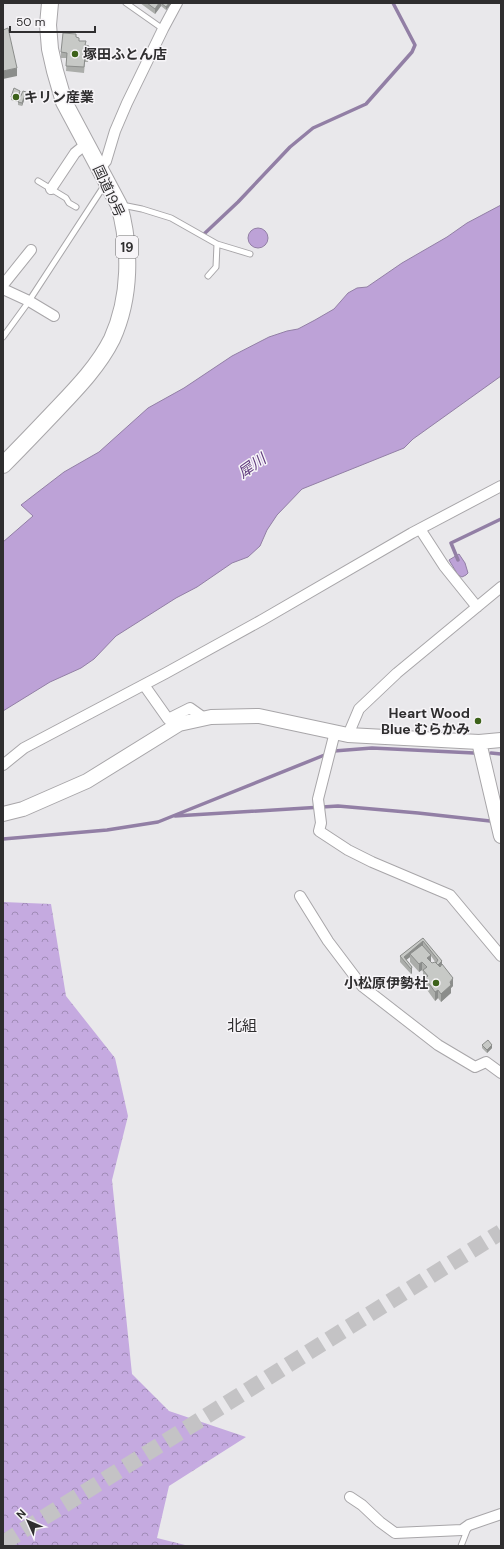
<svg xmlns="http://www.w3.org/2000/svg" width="504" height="1549" font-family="'DM Sans','Noto Sans JP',sans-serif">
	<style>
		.forest { fill: url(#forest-crowns) }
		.water { fill: #bda2d7; stroke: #927fa5 }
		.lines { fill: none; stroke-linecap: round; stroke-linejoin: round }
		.stream { stroke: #927fa5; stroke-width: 3.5 }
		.trunk-tunnel { stroke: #c4c3c5; stroke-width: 16; stroke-dasharray: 16 8; stroke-linecap: butt }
		.service-casing { stroke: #a8a6a9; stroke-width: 7 }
		.minor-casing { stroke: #a8a6a9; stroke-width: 12 }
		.secondary-casing { stroke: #a8a6a9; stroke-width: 16 }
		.trunk-casing { stroke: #a8a6a9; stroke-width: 18 }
		.service { stroke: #fff; stroke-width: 5 }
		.minor { stroke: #fff; stroke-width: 10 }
		.secondary { stroke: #fff; stroke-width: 14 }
		.trunk { stroke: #fff; stroke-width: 16 }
		.wall { fill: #abadaa; fill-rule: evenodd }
		.shaded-wall { fill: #8b8d8b }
		.building { fill: #c7c9c6; stroke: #8b8d8b }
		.poi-dot { fill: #3d621a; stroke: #f7f5f8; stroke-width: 1.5 }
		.labels { text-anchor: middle; stroke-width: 3; stroke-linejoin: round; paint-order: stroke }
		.shield { fill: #f7f5f8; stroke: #6b6a6b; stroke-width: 1 }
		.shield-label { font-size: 13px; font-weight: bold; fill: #2f2e2f }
		.poi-label { font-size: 14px; font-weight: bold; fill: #2f2e2f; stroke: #f7f5f8; text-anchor: start }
		.street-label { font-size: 14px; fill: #2f2e2f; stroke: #f7f5f8 }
		.water-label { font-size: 15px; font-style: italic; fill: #613d7e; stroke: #f7f5f8 }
		.neighbourhood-label { font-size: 15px; fill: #2f2e2f; stroke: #f7f5f8 }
	</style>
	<defs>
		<pattern id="forest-crowns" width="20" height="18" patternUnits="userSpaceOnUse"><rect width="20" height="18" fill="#c5aae0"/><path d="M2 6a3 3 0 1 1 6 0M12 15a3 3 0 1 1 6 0" fill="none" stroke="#a08bb6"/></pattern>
	</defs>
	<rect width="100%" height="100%" fill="#e9e8eb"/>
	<path class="forest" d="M3,902L51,904L66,996L115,1058L128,1116L112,1180L132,1374L169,1411L246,1437L169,1486L157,1538L189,1546H3Z"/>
	<path class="water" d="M501,205V376L413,439L404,448L302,489L277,515L267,530L260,546L248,557L232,563L197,587L176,598L116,636L94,659L81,668L50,682L3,711V542L33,516L21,505L64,472L99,452L148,408L184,388L232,356L269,337L287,331L298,329L315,320L334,309L348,293L357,288L367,287L402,263L447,237L467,223Z
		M248 238a10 10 0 1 1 20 0a10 10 0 1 1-20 0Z
		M459,554L465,563L468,573L466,575L462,577L458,575L449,560Z"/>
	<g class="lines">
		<path class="stream" d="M204,234L238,202L290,147L313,128L366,104L412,52L415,45L393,3
			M458,560L451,543L501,519
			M334,751L372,748L474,753
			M491,753L501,754
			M175,816L338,806L418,813L490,821
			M3,839L107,830L158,822L327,754"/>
		<path class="trunk-tunnel" d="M3,1543L501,1232"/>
		<defs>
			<path id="service" d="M126,3L163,29
				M38,181L66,198L69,203L76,207
				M122,205L142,209L171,218L217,244L250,254
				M208,276L216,267L217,244
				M3,337L27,304L102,189
				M461,1546L468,1528"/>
			<path id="minor" d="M100,168L106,161L115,131L127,103L163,29L177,3
				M51,189L75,153L86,144
				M3,285L31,250
				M3,289L29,301L54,316
				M420,529L444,566L477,607
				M144,685L168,719L190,708L204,718
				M335,732L318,799L321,823L319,831L348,850L372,862L450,895L501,956
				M348,735L359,709L397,673L501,587
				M3,765L24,748L166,673L262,620L412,533L501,486
				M300,896L328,941L362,986L438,1045L475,1067L486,1062L501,1073
				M350,1497L362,1505L380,1522L395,1533L462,1530L469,1525L501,1514"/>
			<path id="secondary" d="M479,742L501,836
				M3,814L23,809L87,781L179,724L211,717L259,716L348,735L479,742L501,740"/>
			<path id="trunk" d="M3,465C22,446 40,427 58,408C78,387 99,365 112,339C131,297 131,248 119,205L64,102L55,71L50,49L48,25L50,3"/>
		</defs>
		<use href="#service" class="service-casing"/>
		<use href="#minor" class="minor-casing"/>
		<use href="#secondary" class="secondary-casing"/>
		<use href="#trunk" class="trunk-casing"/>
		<use href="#service" class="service"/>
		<use href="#minor" class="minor"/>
		<use href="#secondary" class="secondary"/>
		<use href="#trunk" class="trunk"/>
	</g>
	<path class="wall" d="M140,3H172L166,10L161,6L155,14Z
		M76,38L79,41L86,46L89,51L88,62H85L84,73L66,71L67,58H61V52Z
		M20,94L17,102L11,100V97Z
		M26,95L22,106L18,105V102Z
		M423,938L442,965L453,986L451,988V993L441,1002L438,998L435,1001L425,987V981L423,979V972L422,970L419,972L410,962V957L406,960L412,967V973L411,974L400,962V956ZM431,956L436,963H432L431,962Z
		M482,1045L492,1048L487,1053L482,1048Z"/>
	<path class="shaded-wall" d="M159,3H164H161V6L155,14V9Z
		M169,3H172L166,10V7Z
		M17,68V76L3,79V71Z
		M20,91V94L17,102V99Z
		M26,92V95L22,106V103Z
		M423,941V947L410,954V957L405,961L404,957Z
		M431,955V963L427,958Z
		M442,961V966L437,972V966Z
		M422,962V970L419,972V964Z
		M412,967V973L411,974V969Z
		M453,978V986L451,988V993L441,1002V994Z
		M438,990V998L435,1001V992Z
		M492,1045V1048L487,1053V1050Z"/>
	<path class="building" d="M147,3H159L155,9Z
		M161,3H169L166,7Z
		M8,28L17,68L3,71V30Z
		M63,33L76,34V37L79,38V41H86L85,45L89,46L88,57H85L84,67L66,66L67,53L61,52Z
		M14,88L20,91L17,99L11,97Z
		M23,91L26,92L22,103L18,102Z
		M423,938L442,961L438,965L436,963L438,960L423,941L404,957L412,967L411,969L400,956Z
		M422,945L431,955L427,958L432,963L435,962L440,967L442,964L453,978L450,982L451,985L441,994L438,990L435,992L425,978L428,976L423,970L427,967L422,962L419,964L410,954Z
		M488,1040L492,1045L487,1050L482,1045Z"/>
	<g class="poi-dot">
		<circle cx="75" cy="54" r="4"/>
		<circle cx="16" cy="97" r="4"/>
		<circle cx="478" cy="721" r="4"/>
		<circle cx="436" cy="983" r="4"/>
	</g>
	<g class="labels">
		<rect class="shield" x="116" y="236" width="22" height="22" rx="3"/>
		<g class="shield-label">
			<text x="127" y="252">19</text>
		</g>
		<g class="poi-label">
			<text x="83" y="59">塚田ふとん店</text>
			<text x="24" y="102">キリン産業</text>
			<text x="470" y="718" text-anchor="end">Heart Wood<tspan x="470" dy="16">Blue むらかみ</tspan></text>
			<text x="428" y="988" text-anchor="end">小松原伊勢社</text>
		</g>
		<g class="street-label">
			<text transform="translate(109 191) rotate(65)" y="5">国道19号</text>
		</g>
		<g class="water-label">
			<text transform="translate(252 466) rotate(-35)" y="5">犀川</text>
		</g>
		<g class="neighbourhood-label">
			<text x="242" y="1031">北組</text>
		</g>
	</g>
	<rect width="504" height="1549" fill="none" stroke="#2f2e2f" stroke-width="8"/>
	<g transform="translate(28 1521) rotate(315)" stroke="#f7f5f8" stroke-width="3" paint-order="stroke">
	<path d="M0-3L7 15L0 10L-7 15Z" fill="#2f2e2f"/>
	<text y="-6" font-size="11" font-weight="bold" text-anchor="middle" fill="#2f2e2f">N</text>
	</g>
	<path d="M10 26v6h85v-6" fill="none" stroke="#2f2e2f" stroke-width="2"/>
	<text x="16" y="26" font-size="12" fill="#2f2e2f" stroke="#f7f5f8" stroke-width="3" paint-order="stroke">50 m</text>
</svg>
